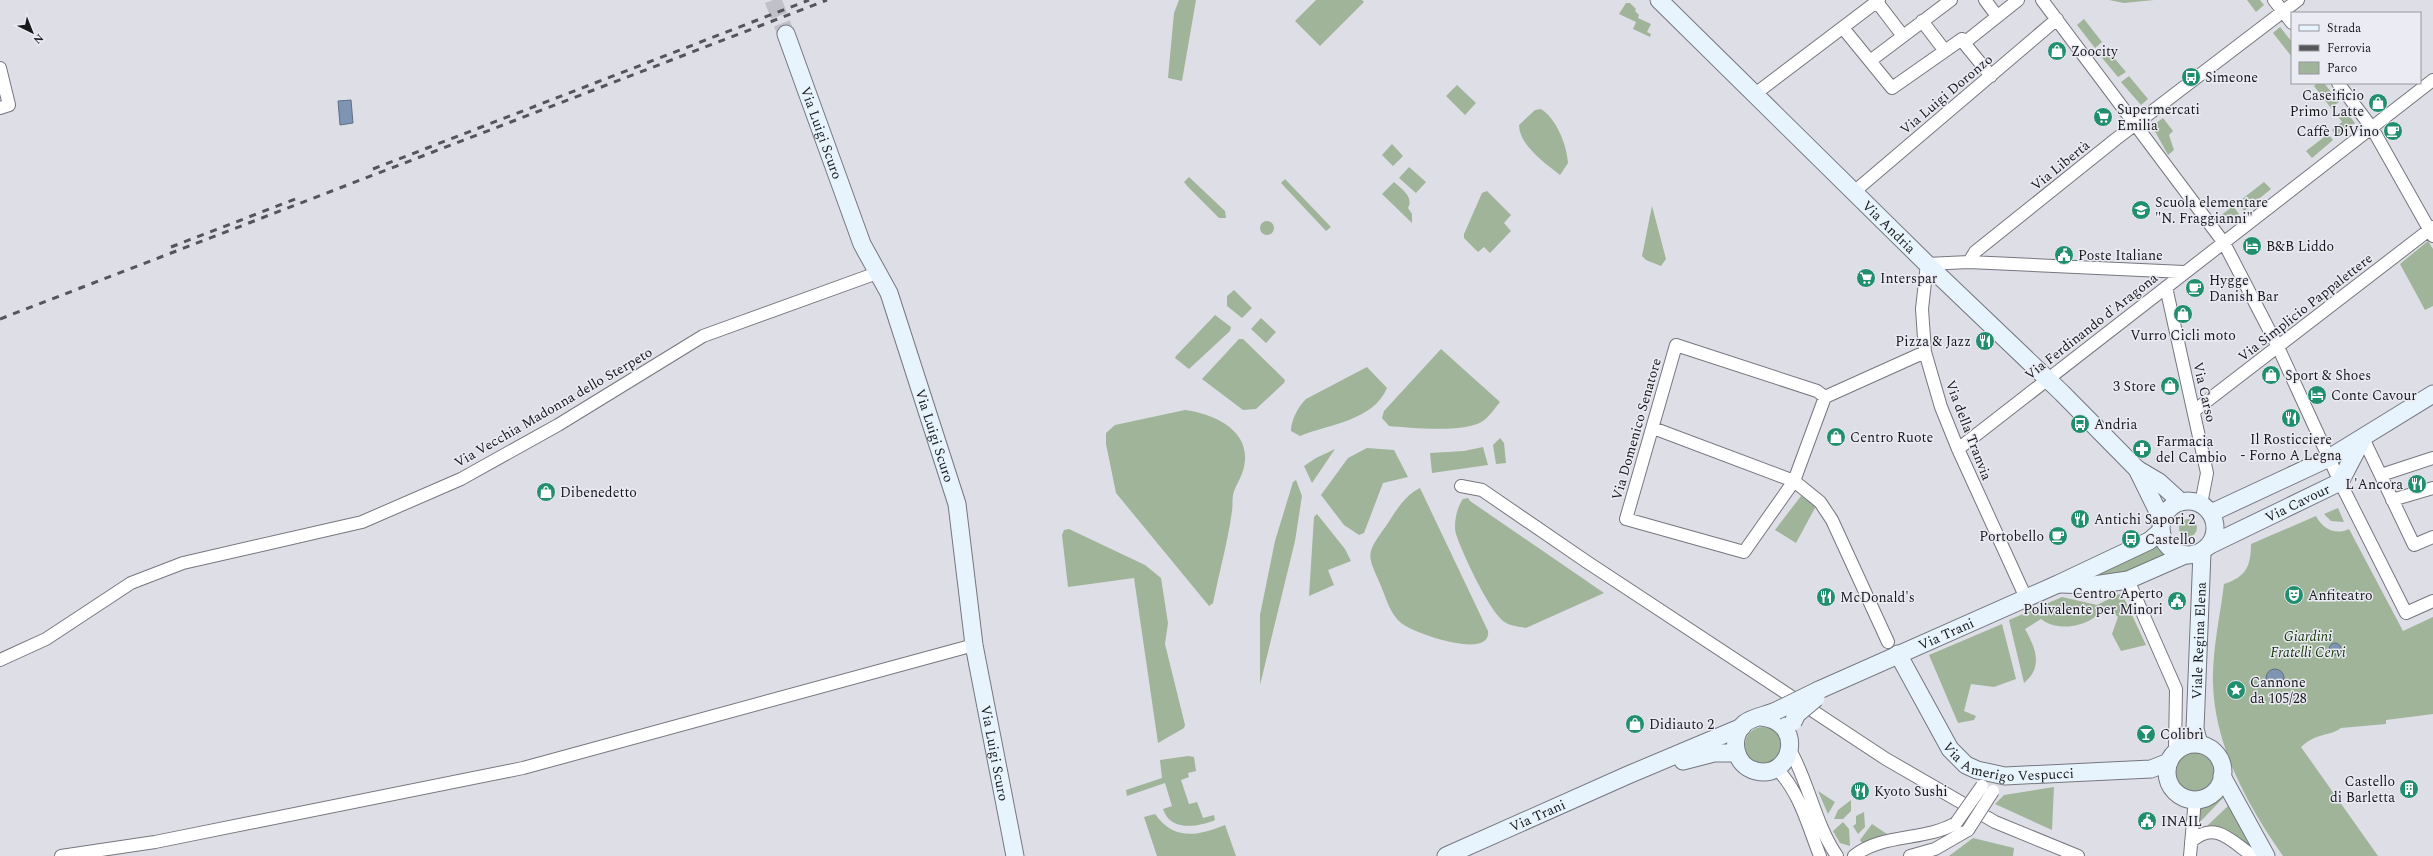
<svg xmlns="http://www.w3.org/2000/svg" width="2433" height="856" font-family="Spectral,serif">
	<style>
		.green { fill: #9fb499 }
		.water { fill: #7d95b2; stroke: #5f7085 }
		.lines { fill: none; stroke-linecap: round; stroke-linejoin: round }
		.secondary-tunnel { stroke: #c0c0c8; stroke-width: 17; stroke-dasharray: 17 8; stroke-linecap: butt }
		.street-casing { stroke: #76777e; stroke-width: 14 }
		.secondary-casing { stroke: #76777e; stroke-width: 19 }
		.street { stroke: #fff; stroke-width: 12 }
		.secondary { stroke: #e7f4fe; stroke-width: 17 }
		.rail { stroke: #545459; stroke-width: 3; stroke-dasharray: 7 7; stroke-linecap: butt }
		.street-bridge-casing { stroke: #76777e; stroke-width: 14; stroke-linecap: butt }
		.secondary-bridge-casing { stroke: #76777e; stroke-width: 19; stroke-linecap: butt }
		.street-bridge { stroke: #fff; stroke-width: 12 }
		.secondary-bridge { stroke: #e7f4fe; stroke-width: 17 }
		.labels { text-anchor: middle; stroke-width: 3; stroke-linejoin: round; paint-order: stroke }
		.poi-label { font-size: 14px; fill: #18181b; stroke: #ebebf4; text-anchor: start }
		.street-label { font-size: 14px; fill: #18181b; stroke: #ebebf4 }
		.park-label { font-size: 14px; font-style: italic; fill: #133305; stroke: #ebebf4 }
	</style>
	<rect width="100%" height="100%" fill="#dedee7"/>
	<path class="green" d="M1179,0H1196L1182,81L1168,78L1174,13Z
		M1316,0H1362L1364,2L1320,46L1295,21Z
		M2109,0H2154L2124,3Z
		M2247,0H2260L2264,5L2256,12Z
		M1626,3H1630L1636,9L1635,11L1639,15L1638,18L1651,24L1647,32L1651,34L1650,37L1633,29L1636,22L1619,14Z
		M2084,19L2102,42L2095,48L2077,25Z
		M2280,27L2292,42V57L2273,33Z
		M2105,47L2126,72L2118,77L2098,53Z
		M2129,76L2148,99L2141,105L2121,82Z
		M2318,83H2324L2339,102L2331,108L2314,86Z
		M1457,85L1476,103L1465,115L1446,96Z
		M2343,108L2355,123L2338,137L2332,130L2342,122L2336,114Z
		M1541,109C1556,118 1567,145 1568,163L1560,175C1545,163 1519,145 1519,125L1535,110Z
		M2163,118L2173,131L2169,135L2174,150L2168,155L2152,126Z
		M2328,134L2333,140L2312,158L2306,151Z
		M1392,144L1403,156L1393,166L1382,155Z
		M1409,167L1426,182L1416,193L1399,178Z
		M1189,177L1225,211L1226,218H1219L1188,187L1184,182Z
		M1285,179L1331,227L1326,231L1281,183Z
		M1394,182C1402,189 1414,197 1408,208L1412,214V223L1382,194Z
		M2264,182L2271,189L2244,211L2237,203Z
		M1487,191L1511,215L1504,223L1511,231L1490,253L1484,247L1478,252L1464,238V234L1482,193Z
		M1652,206L1666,259L1661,266L1646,260L1642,256Z
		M2233,206L2239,214L2227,224L2220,216Z
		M1260 228a7 7 0 1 1 14 0a7 7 0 1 1-14 0Z
		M2428,241L2433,249V306L2425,310L2400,264Z
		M1234,290L1252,308L1242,318L1227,306V296Z
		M1215,315L1231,327L1230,331L1189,369L1175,358L1176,356Z
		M1261,318L1276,332L1266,343L1251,329Z
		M1239,339H1243L1285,380L1284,383L1256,409L1243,410L1202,379Z
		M1441,349L1500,402C1495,408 1490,416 1483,421C1466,433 1411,428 1389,426L1382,418L1384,411Z
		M1367,367L1387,388C1373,421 1329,424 1300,436L1291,431C1291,420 1298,407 1306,399Z
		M1185,410C1215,414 1252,431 1244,467C1242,477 1235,486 1233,495C1232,500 1233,506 1232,511C1228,541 1219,573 1213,603L1209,606L1116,493L1106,444V433L1115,425Z
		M1500,438L1504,443L1506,463L1496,464L1493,445Z
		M1483,447L1488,465L1432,473L1430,453L1464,451Z
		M1367,448L1394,450L1408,477L1383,483L1364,533L1359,535L1344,525L1321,495L1348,458Z
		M1335,449L1312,483L1304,466L1316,458Z
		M1296,480L1302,496L1295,541L1260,685V615L1275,541L1293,482Z
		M1420,488L1488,631C1492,661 1413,633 1401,623C1390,614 1386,598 1381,586C1367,554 1365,555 1386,526C1396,511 1404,496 1420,488Z
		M1801,496L1816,506L1796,543L1775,530Z
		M1468,498L1470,501L1604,593L1526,628C1516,626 1507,626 1500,618C1487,605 1462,553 1456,534C1453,524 1457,507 1463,499Z
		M2338,508L2344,522L2331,521L2324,514Z
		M1317,514L1345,549L1351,561L1328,570L1334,585L1309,596L1314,517Z
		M2316,516C2322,528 2335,536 2349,529L2403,631L2433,617V714L2386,720V724L2341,728C2329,737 2317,732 2301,747L2378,856H2283C2248,806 2215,747 2213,684C2212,651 2220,617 2224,584C2246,577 2251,566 2251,544Z
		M2179 528a9 9 0 1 1 18 0a9 9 0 1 1-18 0Z
		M1069,529L1145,565L1161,578L1168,623L1165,644L1185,725L1184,728L1158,743L1134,578L1068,587L1062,535L1064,530Z
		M2157,545L2166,556L2128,573L2099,576L2100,572Z
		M2119,594L2124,598L2146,645L2121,651L2112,634L2118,617L2106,606C2102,610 2097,616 2092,619C2077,628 2055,630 2041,619L2025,629C2035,647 2044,667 2024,683L2009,620L2062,597L2097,605Z
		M2002,624L2016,679L1994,687L1971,684L1964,711L1976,716L1974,720L1958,723L1929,655Z
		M1745 745a18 18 0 1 1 36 0a18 18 0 1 1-36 0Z
		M2175 771a20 20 0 1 1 40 0a20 20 0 1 1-40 0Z
		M1188,756L1194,757L1196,771L1188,773L1189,777L1181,780L1189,804L1197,802L1203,818L1214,815L1215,820C1199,827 1170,832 1163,809L1172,806L1165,783L1127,796L1126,790L1162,778L1160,760Z
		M2054,787L2052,830L1995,804L2004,795Z
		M1818,791L1835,802L1828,814Z
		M2220,795L2223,798L2200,822C2195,808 2209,800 2220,795Z
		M1851,800V811L1843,819H1834L1838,810Z
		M2229,805L2259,853C2243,842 2228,823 2207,826Z
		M1864,812L1865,827L1858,834L1853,826L1856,824V816Z
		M1155,814C1174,841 1198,836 1225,825L1236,856H1157L1144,817Z
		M1843,822L1849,829L1850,846L1840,843L1833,831Z
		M1872,824L1887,834L1882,839L1862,843L1860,840Z
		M1973,838L2014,848L2013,856H1949Z"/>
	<path class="water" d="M351,100L353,123L340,125L338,101Z
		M2329 649a6 6 0 1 1 12 0a6 6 0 1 1-12 0Z
		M2266 678a9 9 0 1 1 18 0a9 9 0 1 1-18 0Z"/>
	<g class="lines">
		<path class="secondary-tunnel" d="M773,0L786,34"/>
		<defs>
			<path id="street" d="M1985,0L1997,16
				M2042,0L2224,243L2278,347L2340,482L2406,613L2433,601
				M2274,0L2292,23
				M1877,2L1903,36
				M1922,21L1945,51
				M1843,28L1892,88L1962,39L1964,43
				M1870,61L1951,0
				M0,68L9,105L0,108
				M1991,76L1964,43L2018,0
				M2338,83L2372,128L2433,236
				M1755,94L1879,0
				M1855,191L2057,19
				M1969,262L2184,272
				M2166,287L2207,473L2201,504
				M1825,397L1817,391L1676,345L1626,519L1744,552L1794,481L1825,397L1925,352
				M2194,411L2433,227
				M1653,428L1794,481L1820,502L1832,520L1888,642
				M2363,438L2414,545L2433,537
				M1958,449L2433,80
				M2381,475L2433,458
				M1461,486L1482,490L1587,562L1886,759L1995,822L2078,856
				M2392,500L2433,488
				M2128,580L2176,689L2175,749
				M2026,598L1958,449L1941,407L1925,352L1922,309L1927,264L1969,262L1975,252L2116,139L2298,0
				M0,660L46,639L131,583L183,563L362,522L461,479L558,425L703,336L877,273
				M1790,750C1809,783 1815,824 1837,856
				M1776,768C1800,792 1808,826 1820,856
				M2191,842C2215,819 2232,842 2253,856
				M61,856L155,842L523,768L974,645
				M1854,856C1882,833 1926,841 1956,823
				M1910,856L1935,849L1968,830
				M2190,856L2195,799"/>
			<g id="secondary">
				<path id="s1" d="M1659,0L1927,264L2062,393L2137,469L2162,520"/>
				<path id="s2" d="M786,34L862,244L889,293L957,504L974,645L1015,856"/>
				<path d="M2137,469L2159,482L2181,502"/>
				<circle cx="2188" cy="528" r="27"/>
				<path d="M2211,513L2329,458L2433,394"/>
				<path id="s3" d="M2210,545L2340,482L2363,438"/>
				<path d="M2060,584L2094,585L2128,580L2185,555"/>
				<path id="s4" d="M1898,654L1950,749L1966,765L1977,770L2005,776L2151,769L2169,762"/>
				<path id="s5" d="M1819,690L2058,584L2149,541L2161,531"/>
				<path d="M1761,717C1806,721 1793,780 1756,771C1734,766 1729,737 1745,723C1753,717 1767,715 1776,711"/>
				<path id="s6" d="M2199,744L2195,729L2202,552"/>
				<circle cx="2195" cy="772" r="28"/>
				<path d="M1683,761L1714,753H1736"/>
				<path d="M2222,776L2266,856"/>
				<path id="s7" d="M1446,856L1628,775L1742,727"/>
			</g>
		</defs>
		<use href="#street" class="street-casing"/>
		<use href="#secondary" class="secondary-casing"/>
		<use href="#street" class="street"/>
		<use href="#secondary" class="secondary"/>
		<path class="rail" d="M373,169L809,0
			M171,247L298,198
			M0,319L827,0"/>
		<defs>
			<path id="street-bridge" d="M1956,823L1982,786
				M1968,830L1993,791"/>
			<path id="secondary-bridge" d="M1776,711L1819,690
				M1793,722L1797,714L1816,698"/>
		</defs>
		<use href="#street-bridge" class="street-bridge-casing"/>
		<use href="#secondary-bridge" class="secondary-bridge-casing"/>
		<use href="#street-bridge" class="street-bridge"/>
		<use href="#secondary-bridge" class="secondary-bridge"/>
	</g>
	<defs>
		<symbol id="shop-disc" viewBox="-11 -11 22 22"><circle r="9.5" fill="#218e6e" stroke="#ebebf4"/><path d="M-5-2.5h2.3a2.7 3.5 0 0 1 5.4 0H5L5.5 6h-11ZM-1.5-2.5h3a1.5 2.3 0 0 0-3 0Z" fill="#fff"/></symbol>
		<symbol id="bus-disc" viewBox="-11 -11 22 22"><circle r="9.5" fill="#218e6e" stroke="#ebebf4"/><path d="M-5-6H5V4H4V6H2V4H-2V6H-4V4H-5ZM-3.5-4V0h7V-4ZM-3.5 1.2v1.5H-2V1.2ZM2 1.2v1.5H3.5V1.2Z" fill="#fff"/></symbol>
		<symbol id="supermarket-disc" viewBox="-11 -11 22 22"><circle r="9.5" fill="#218e6e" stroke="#ebebf4"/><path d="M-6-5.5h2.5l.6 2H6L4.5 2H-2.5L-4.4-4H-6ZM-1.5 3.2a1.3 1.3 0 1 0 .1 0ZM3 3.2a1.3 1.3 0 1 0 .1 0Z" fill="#fff"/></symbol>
		<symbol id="cafe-disc" viewBox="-11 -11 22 22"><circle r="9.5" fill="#218e6e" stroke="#ebebf4"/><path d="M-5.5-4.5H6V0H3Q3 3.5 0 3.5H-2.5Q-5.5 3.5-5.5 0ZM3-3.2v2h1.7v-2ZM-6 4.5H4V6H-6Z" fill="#fff"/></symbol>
		<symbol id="school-disc" viewBox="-11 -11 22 22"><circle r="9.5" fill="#218e6e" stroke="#ebebf4"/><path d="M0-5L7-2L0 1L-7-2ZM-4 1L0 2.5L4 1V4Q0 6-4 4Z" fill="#fff"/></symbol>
		<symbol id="hotel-disc" viewBox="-11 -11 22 22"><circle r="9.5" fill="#218e6e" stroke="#ebebf4"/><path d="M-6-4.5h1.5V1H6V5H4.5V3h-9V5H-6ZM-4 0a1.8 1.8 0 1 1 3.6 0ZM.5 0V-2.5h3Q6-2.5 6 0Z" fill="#fff"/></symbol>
		<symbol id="civic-disc" viewBox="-11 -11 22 22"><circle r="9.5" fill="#218e6e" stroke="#ebebf4"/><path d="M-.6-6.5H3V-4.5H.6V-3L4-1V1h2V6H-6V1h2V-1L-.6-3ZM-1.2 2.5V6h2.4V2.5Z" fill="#fff"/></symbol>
		<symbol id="restaurant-disc" viewBox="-11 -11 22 22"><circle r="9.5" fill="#218e6e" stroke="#ebebf4"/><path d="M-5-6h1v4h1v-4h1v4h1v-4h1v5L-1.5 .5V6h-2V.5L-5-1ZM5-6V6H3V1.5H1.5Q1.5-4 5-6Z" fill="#fff"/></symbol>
		<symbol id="pharmacy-disc" viewBox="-11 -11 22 22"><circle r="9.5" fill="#218e6e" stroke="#ebebf4"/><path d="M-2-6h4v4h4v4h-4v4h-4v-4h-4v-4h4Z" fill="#fff"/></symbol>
		<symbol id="theatre-disc" viewBox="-11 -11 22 22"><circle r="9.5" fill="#218e6e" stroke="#ebebf4"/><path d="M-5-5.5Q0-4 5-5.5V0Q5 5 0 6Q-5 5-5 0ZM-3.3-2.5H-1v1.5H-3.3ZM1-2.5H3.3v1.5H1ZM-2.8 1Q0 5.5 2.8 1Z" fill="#fff"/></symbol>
		<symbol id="sight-disc" viewBox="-11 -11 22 22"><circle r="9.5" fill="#218e6e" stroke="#ebebf4"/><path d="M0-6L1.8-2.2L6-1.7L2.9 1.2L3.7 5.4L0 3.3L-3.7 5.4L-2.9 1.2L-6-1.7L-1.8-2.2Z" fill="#fff"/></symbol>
		<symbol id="bar-disc" viewBox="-11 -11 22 22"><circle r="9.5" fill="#218e6e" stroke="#ebebf4"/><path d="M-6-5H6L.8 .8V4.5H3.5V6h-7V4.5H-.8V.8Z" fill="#fff"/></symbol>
		<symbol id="building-disc" viewBox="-11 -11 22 22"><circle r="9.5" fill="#218e6e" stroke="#ebebf4"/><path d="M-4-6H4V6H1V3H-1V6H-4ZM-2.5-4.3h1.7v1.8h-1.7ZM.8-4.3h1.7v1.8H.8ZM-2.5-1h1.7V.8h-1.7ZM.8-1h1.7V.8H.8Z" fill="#fff"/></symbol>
	</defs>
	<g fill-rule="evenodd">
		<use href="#shop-disc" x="2046" y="40" width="22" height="22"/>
		<use href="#bus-disc" x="2180" y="66" width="22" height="22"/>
		<use href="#shop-disc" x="2367" y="92" width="22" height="22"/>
		<use href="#supermarket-disc" x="2092" y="106" width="22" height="22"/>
		<use href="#cafe-disc" x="2382" y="120" width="22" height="22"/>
		<use href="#school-disc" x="2130" y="199" width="22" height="22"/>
		<use href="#hotel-disc" x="2241" y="235" width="22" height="22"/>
		<use href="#civic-disc" x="2053" y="244" width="22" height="22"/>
		<use href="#supermarket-disc" x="1855" y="267" width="22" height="22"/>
		<use href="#cafe-disc" x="2184" y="277" width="22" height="22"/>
		<use href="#shop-disc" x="2172" y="303" width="22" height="22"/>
		<use href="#restaurant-disc" x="1974" y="330" width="22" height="22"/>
		<use href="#shop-disc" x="2260" y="364" width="22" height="22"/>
		<use href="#shop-disc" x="2159" y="375" width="22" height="22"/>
		<use href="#hotel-disc" x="2306" y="384" width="22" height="22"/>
		<use href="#restaurant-disc" x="2280" y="407" width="22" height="22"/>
		<use href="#bus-disc" x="2069" y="413" width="22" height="22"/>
		<use href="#shop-disc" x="1825" y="426" width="22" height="22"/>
		<use href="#pharmacy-disc" x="2131" y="438" width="22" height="22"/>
		<use href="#restaurant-disc" x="2406" y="473" width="22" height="22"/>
		<use href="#shop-disc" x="535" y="481" width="22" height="22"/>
		<use href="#restaurant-disc" x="2069" y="508" width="22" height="22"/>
		<use href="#cafe-disc" x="2047" y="525" width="22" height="22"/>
		<use href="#bus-disc" x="2120" y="528" width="22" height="22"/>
		<use href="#theatre-disc" x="2283" y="584" width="22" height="22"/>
		<use href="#restaurant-disc" x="1815" y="586" width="22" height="22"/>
		<use href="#civic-disc" x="2166" y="590" width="22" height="22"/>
		<use href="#sight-disc" x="2225" y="679" width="22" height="22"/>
		<use href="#shop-disc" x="1624" y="713" width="22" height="22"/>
		<use href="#bar-disc" x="2135" y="723" width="22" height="22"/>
		<use href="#building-disc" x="2398" y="778" width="22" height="22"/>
		<use href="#restaurant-disc" x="1849" y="780" width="22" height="22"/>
		<use href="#civic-disc" x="2136" y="810" width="22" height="22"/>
	</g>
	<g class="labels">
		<g class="poi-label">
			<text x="2071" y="56">Zoocity</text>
			<text x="2205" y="82">Simeone</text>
			<text x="2364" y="100" text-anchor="end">Caseificio<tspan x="2364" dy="16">Primo Latte</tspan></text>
			<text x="2117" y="114">Supermercati<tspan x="2117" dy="16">Emilia</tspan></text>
			<text x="2379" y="136" text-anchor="end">Caffè DiVino</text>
			<text x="2155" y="207">Scuola elementare<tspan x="2155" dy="16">"N. Fraggianni"</tspan></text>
			<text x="2266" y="251">B&amp;B Liddo</text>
			<text x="2078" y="260">Poste Italiane</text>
			<text x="1880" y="283">Interspar</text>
			<text x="2209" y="285">Hygge<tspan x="2209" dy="16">Danish Bar</tspan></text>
			<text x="2183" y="340" text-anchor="middle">Vurro Cicli moto</text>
			<text x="1971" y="346" text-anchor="end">Pizza &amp; Jazz</text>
			<text x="2285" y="380">Sport &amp; Shoes</text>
			<text x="2156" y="391" text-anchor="end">3 Store</text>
			<text x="2331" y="400">Conte Cavour</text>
			<text x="2094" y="429">Andria</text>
			<text x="1850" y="442">Centro Ruote</text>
			<text x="2291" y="444" text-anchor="middle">Il Rosticciere<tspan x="2291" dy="16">- Forno A Legna</tspan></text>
			<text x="2156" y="446">Farmacia<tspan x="2156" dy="16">del Cambio</tspan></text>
			<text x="2403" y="489" text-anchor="end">L'Ancora</text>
			<text x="560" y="497">Dibenedetto</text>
			<text x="2094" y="524">Antichi Sapori 2</text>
			<text x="2044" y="541" text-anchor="end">Portobello</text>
			<text x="2145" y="544">Castello</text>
			<text x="2163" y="598" text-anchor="end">Centro Aperto<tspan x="2163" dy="16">Polivalente per Minori</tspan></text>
			<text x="2308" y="600">Anfiteatro</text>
			<text x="1840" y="602">McDonald's</text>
			<text x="2250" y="687">Cannone<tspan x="2250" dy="16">da 105/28</tspan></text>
			<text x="1649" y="729">Didiauto 2</text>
			<text x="2160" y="739">Colibrì</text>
			<text x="2395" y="786" text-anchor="end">Castello<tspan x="2395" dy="16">di Barletta</tspan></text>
			<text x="1874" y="796">Kyoto Sushi</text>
			<text x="2161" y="826">INAIL</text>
		</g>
		<g class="street-label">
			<text transform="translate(1946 94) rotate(-40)" y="5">Via Luigi Doronzo</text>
			<text dy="5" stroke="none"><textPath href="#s2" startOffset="105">Via Luigi Scuro</textPath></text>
			<text transform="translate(2060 165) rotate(-39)" y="5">Via Libertà</text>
			<text dy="5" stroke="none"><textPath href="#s1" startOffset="323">Via Andria</textPath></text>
			<text transform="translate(2305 307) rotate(-38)" y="5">Via Simplicio Pappalettere</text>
			<text transform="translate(2091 326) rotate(-38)" y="5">Via Ferdinando d'Aragona</text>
			<text transform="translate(2205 392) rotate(77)" y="5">Via Carso</text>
			<text transform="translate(553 407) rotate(-30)" y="5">Via Vecchia Madonna dello Sterpeto</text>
			<text transform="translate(1636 429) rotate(-74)" y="5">Via Domenico Senatore</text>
			<text transform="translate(1969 430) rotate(69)" y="5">Via della Tranvia</text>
			<text dy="5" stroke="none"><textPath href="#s2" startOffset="429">Via Luigi Scuro</textPath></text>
			<text dy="5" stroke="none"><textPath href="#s3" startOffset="97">Via Cavour</textPath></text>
			<text dy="5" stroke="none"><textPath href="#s5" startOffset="139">Via Trani</textPath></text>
			<text dy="5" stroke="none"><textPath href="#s6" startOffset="104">Viale Regina Elena</textPath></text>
			<text dy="5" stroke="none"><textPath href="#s2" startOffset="753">Via Luigi Scuro</textPath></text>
			<text dy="5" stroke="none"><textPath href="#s4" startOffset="171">Via Amerigo Vespucci</textPath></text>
			<text dy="5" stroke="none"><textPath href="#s7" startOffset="100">Via Trani</textPath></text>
		</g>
		<g class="park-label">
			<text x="2308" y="641">Giardini<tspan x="2308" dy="16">Fratelli Cervi</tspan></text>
		</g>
	</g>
	<rect x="2291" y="12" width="130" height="72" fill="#ebebf4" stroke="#97979d"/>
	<rect x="2299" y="25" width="20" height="6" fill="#e7f4fe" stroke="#97979d"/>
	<text x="2327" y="32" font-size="12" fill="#18181b">Strada</text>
	<rect x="2299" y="45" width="20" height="6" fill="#545459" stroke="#97979d"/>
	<text x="2327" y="52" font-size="12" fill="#18181b">Ferrovia</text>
	<rect x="2299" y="62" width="20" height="12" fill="#9fb499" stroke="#97979d"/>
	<text x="2327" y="72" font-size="12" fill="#18181b">Parco</text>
	<g transform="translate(32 32) rotate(137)" stroke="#ebebf4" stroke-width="3" paint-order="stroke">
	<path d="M0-3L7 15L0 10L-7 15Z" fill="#18181b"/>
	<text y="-6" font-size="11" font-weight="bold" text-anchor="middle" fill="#18181b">N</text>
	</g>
</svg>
